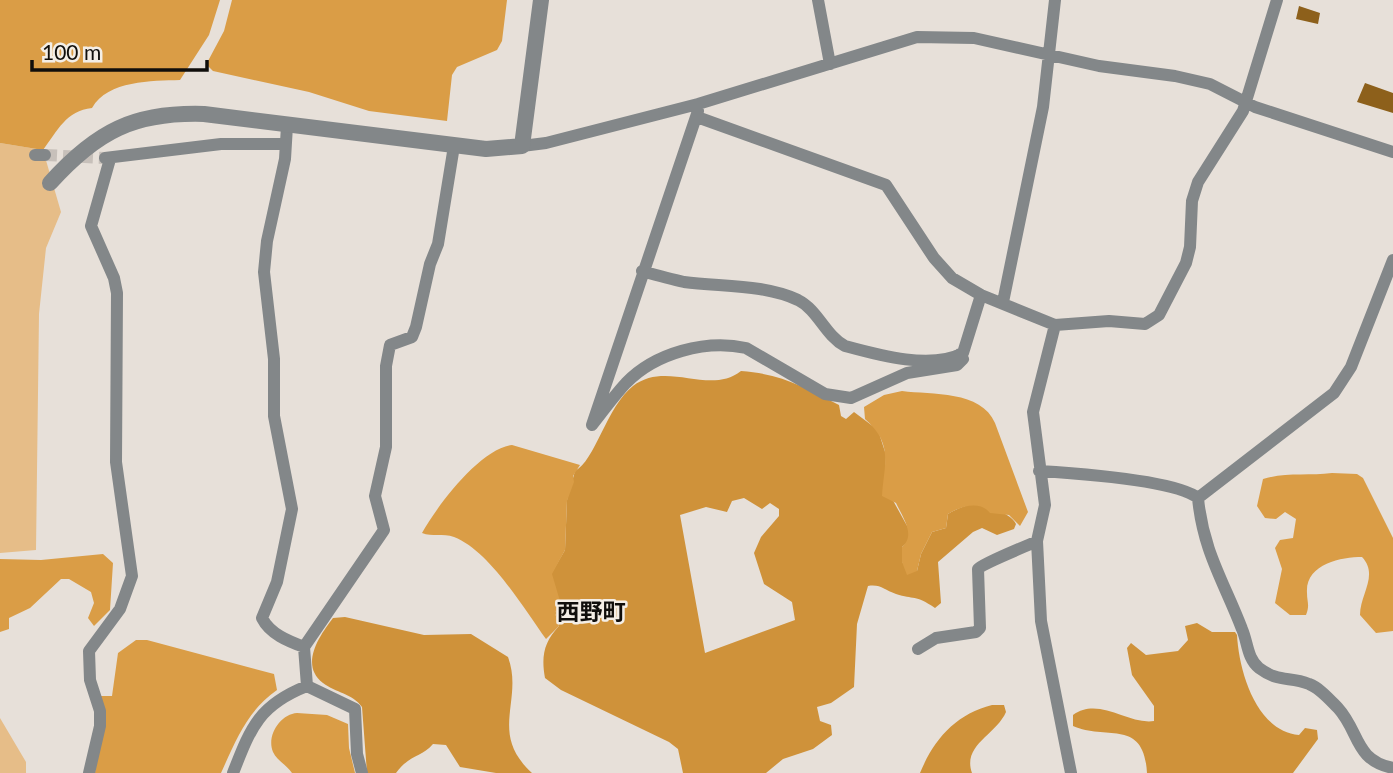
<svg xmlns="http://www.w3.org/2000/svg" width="1393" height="773" font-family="Lato,'Noto Sans JP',sans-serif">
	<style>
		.green { fill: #e6bd88 }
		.forest { fill: #cf923a; fill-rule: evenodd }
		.water { fill: #da9d46 }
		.building { fill: #8d601b }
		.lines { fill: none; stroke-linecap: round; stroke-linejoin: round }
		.minor-tunnel { stroke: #c7c0ba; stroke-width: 12; stroke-dasharray: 12 6; stroke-linecap: butt }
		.minor { stroke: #838789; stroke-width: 12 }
		.tertiary { stroke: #838789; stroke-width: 16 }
		.labels { text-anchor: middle; stroke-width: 5; stroke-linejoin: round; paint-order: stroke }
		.quarter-label { font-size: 23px; font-weight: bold; fill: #100e0b; stroke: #f4eee6 }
	</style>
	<rect width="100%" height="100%" fill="#e7e0d9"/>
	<path class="green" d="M0,143L43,150L61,212L46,248L39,314L36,550L0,553Z
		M0,718L26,762V773H0Z"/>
	<path class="forest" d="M741,371C782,374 804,387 839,405L841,416L846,419L854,412L878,430L886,455L885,486L911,533L909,541L902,547V562L917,571L921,554L932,532L946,528L948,514C954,510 968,504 975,504C986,504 1012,514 1016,524L1014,529L997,535L982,528L973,532L938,562L941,603L935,608C915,594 914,600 896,594C884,590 881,584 868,586L857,624L854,687L831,703L817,707L820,721L831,725L832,735L813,749L783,759L766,773H683L678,749L669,742L561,690L545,678C541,656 544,642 559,626L555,613L559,601L551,574L565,550L567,500L575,471C595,461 607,406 633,386C667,360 709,396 741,371ZM744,498L762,509L770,503L779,509V516L761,537L754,553L764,584L792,602L795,620L705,653L680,515L706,507L727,512L732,501Z
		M345,617L424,635L471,634L508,657C524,700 488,733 532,773H496L460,767L446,745L433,744C421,758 410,754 396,773H367L362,707C352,693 336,693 323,683C299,665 320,635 333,618Z
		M1197,623L1212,632H1235L1237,635C1239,671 1256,731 1299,735L1305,728L1317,730L1318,739L1293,773H1147C1144,718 1108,741 1073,726V715C1099,696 1128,725 1154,721V706L1132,675L1127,648L1131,643L1146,655L1178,651L1188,640L1185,626Z
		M992,705H1004L1006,712C996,735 962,745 972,773H920C934,739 956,714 992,705Z"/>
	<path class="water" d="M0,0H220L209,35L180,80C152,81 108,80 92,108C66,111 58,130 43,150L0,143Z
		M232,0H507L502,41L497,50L457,67L452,75L447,121L369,111L309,92L213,71L208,66V61L224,31Z
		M902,391C932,395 981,390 995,423L1028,512L1020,526L1009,515L990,513C980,500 961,506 948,514L946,528L932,532L921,554L917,571L907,575L902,562V547C916,535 903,518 896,503L882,496C884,463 894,445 865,419L864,407L884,395Z
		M512,445L580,465L573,476L574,482L567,501L565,550L552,574L560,601L555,613L559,626L546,639C524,609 490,551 454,537C443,533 432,537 422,533C437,506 480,449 512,445Z
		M1332,473L1357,474L1363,478L1393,538V631L1376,633L1360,615C1360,594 1379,575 1362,557C1341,557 1305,564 1307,593C1307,602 1310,605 1306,615H1290L1275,603L1282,569L1275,548L1280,540L1293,538L1296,519L1285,512L1276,519L1265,518L1257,506L1263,479C1285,472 1309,476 1332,473Z
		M103,554L113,563L110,610L94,626L88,618L94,603L91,592L69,579H61L30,608L9,618V629L0,632V559L41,560Z
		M136,640H147L274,674L277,690C247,711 236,740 221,773H95L101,696H112L118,653Z
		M297,713L327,715L348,724L349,748L355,773H292C287,765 277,761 273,752C266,735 281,714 297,713Z"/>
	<path class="building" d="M1299,6L1320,13L1318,24L1296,19Z
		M1365,83L1393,93V113L1357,102Z"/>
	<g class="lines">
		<path class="minor-tunnel" d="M45,155L104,158"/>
		<path class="minor" d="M818,0L830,64
			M698,111L592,425C603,411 614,396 626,383C655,353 706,339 746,348L825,394L851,398L907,373L957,365L963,359L960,354
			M697,117L886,185L934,258L952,278L981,295L1055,325L1109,321L1145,324L1159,315L1186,263L1190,247L1192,201L1198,182L1243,111L1277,0
			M287,126L285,159L267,241L264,272L274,359V416L292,509L277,582L262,618C270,634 288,641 304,647
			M522,146L546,143L698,104L917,37L974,38L1099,66L1175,76L1210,84L1255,107L1393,152
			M35,155H45
			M105,158L221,144H285
			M642,271C656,275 670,279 684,282C721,287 764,284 798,300C818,310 825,335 845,346C878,355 931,370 963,353L981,295
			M1003,302L1043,107L1055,0
			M1055,325L1033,412L1045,505L1037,541L1041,621L1071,773
			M1039,471C1071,473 1175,480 1198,498C1203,551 1224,582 1242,629C1248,643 1247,658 1259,668C1279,683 1289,676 1309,684C1320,688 1330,700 1338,708C1360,732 1354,760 1393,768
			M1198,498L1334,393L1351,367L1393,260
			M918,649L936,638L976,632L980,628L978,569C983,563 1025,547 1037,541
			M307,686L355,709L357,754L362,773
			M89,773L100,726V711L90,680L89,651L120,609L132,576L116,462L117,293L114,278L91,226L110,159
			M233,773C251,727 259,705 307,686L304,647L384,530L375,496L386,447V366L390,345L412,337L416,327L430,264L438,244L454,146"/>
		<path class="tertiary" d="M50,183C97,131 134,112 204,114L486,149L522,146L541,0"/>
	</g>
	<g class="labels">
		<g class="quarter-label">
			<text x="591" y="620">西野町</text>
		</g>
	</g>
	<path d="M32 60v10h175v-10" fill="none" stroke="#100e0b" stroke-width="3.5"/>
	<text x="42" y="60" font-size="21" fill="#100e0b" stroke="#f4eee6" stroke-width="5" paint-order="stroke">100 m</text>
</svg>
